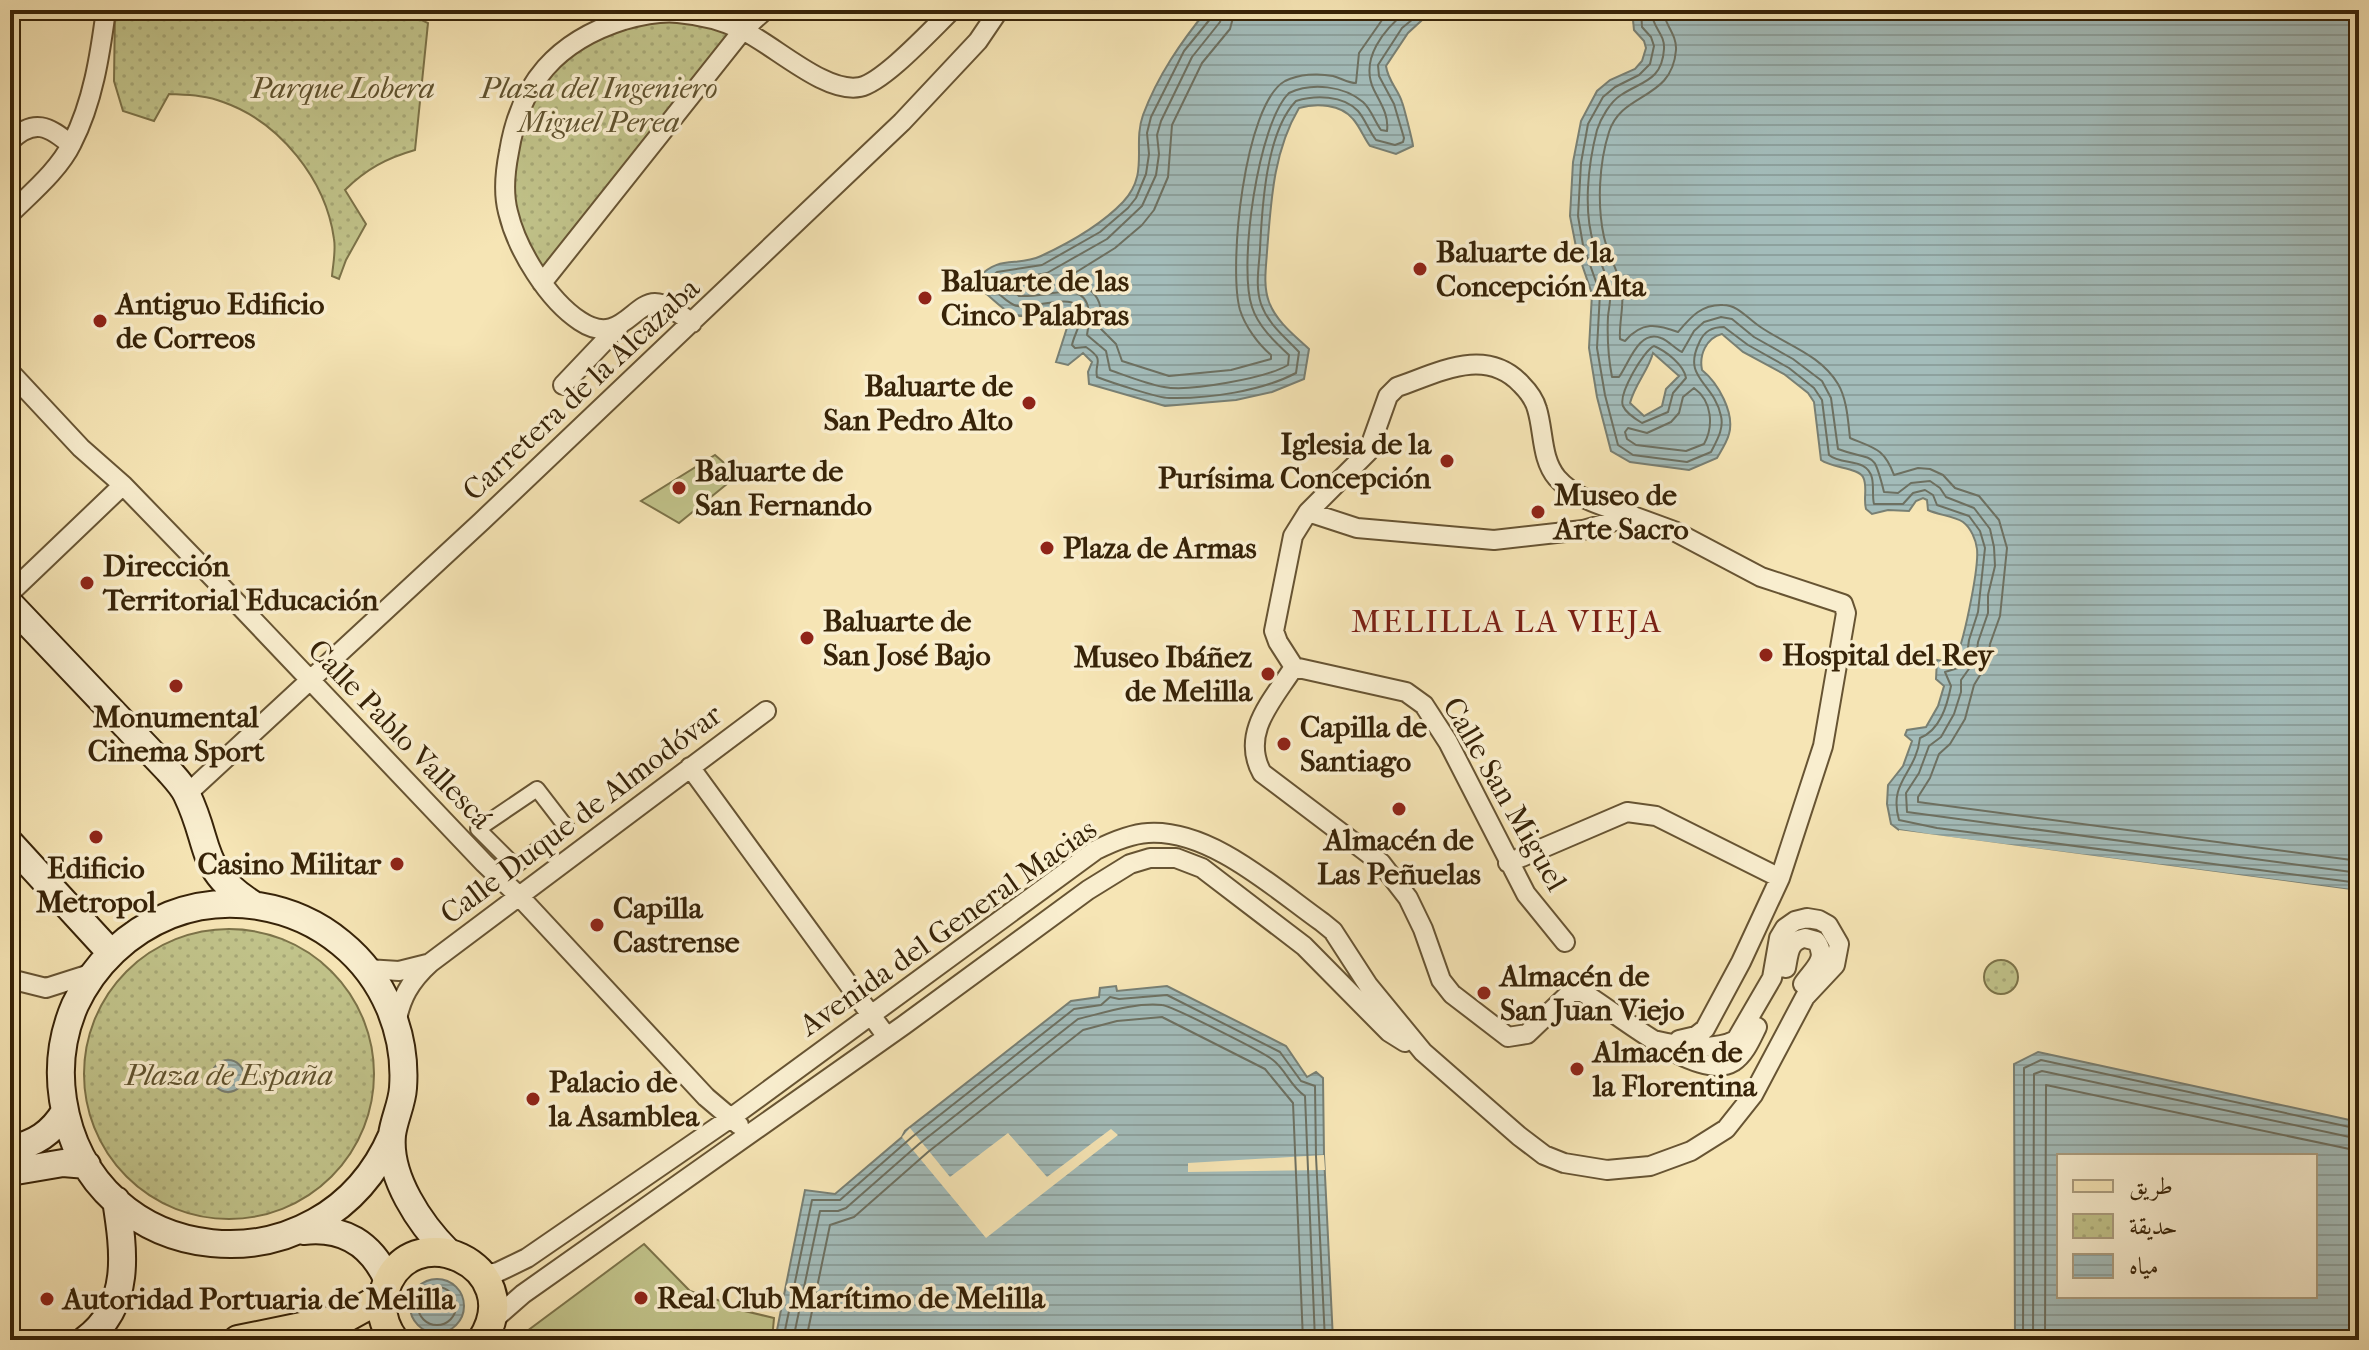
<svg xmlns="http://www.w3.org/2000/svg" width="2369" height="1350" font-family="'IM FELL French Canon',Amiri,serif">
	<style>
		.green { fill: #c1c38a; stroke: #7c7349; stroke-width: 2 }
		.park { fill: url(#park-dots); stroke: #7c7349; stroke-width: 2 }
		.water { fill: url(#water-rules); stroke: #787f73; stroke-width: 2; fill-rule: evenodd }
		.pier { fill: #f6e5b5 }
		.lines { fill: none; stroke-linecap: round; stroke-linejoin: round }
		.shore { stroke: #6d7061; stroke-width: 2 }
		.pedestrian-casing { stroke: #675433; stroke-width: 18 }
		.minor-casing { stroke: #675433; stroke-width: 22 }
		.secondary-casing { stroke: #372308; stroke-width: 30 }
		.primary-casing { stroke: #372308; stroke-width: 32 }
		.pedestrian { stroke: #f9eecf; stroke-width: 14 }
		.minor { stroke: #f9eecf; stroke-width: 18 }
		.secondary { stroke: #f9eecf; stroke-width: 26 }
		.primary { stroke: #f6e5b5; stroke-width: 28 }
		.poi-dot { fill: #8f2418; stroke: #f9eecf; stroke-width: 3 }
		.labels { text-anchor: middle; stroke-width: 7; stroke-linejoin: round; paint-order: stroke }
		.park-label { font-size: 30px; font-style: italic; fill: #60532f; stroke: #f9eecf }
		.poi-label { font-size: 30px; font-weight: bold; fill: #372308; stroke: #f9eecf; text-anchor: start }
		.street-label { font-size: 30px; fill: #372308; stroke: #f9eecf }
		.neighbourhood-label { font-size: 32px; letter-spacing: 2px; fill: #7a1f14; stroke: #f9eecf }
	</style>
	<defs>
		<pattern id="park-dots" width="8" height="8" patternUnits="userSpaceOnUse" patternTransform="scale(2)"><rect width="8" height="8" fill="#c1c38a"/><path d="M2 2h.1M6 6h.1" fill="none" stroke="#a6a776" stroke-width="1.8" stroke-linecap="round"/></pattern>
		<pattern id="water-rules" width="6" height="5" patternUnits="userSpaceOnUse" patternTransform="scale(2)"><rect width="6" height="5" fill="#a3bcba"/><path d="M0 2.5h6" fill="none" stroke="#8da19e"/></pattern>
	</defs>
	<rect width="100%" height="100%" fill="#f6e5b5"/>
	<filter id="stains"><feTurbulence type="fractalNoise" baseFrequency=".0025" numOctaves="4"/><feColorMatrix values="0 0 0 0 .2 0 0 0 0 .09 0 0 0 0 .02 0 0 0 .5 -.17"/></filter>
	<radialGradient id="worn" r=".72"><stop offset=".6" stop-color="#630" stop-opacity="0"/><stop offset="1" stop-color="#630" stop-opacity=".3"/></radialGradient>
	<path class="green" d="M715,455L738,475L679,523L641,501Z
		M644,1244L690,1291L730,1304L728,1307L774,1318L772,1340H515Z"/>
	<path class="park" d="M115,10H418L417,18L428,23L415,150C387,158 366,169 345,190L366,224L346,260L339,279L332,276C333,264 336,251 334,239C326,180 280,122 223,102C206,95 187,95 169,94L154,121L123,111L114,81Z
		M654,13L743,30L542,283L515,233L511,138L556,55Z
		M84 1074a145 145 0 1 1 290 0a145 145 0 1 1-290 0Z
		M1984 977a17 17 0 1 1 34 0a17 17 0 1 1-34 0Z"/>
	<path class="water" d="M1207,10H1433L1408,33L1386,66C1388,81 1398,89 1402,102C1404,107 1413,143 1413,146L1396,154L1370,146C1364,138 1360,127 1353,119C1341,104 1316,103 1299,108C1273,152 1271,202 1267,252C1266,268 1263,286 1269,302C1276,321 1294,335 1309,349L1304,379L1272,392L1236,400L1165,406L1089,384L1088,372L1092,362L1083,353L1068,365L1056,362L1072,312C1052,304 1031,323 1010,313C1000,307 990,296 980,289L979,277C999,255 1017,267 1041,256C1069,243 1101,225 1123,202C1150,173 1132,146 1143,115C1158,75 1181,42 1207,10Z
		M1632,10H2359V891L1936,836L1899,830L1891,824L1887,804L1888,785L1903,766L1912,741L1905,735L1907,730L1926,727L1938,706L1944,686L1936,679L1937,660L1953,663C1963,650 1979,567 1977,549C1976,540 1971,528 1963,522C1954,516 1938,515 1928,510L1927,500L1923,498L1916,501L1909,511L1888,510L1872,514L1866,509C1863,499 1868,486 1863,477C1858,468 1832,468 1821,460L1814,402L1808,393L1784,374L1743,352L1722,334C1706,338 1699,355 1702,370C1718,383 1735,413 1729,434C1727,442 1721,451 1717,458L1689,470L1630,462L1611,451L1597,397L1589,348L1592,294L1576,247L1570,216L1573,162L1581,121L1597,91L1610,80L1635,69L1642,61L1646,48L1644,41L1634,30ZM1653,353L1679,376L1666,389L1662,406L1644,416L1630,403C1635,384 1648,371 1653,353Z
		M1116,986L1117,991L1167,986L1286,1046L1307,1077L1316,1072L1323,1078L1324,1155L1333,1340H775L805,1190L835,1194L902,1137L905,1131L1071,1001L1099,997L1100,988Z
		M2038,1052L2359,1122V1340H2015L2014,1064ZM2315,1156V1296H2059V1156Z
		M212 1076a16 16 0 1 1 32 0a16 16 0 1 1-32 0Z
		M410 1306a27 27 0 1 1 54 0a27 27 0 1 1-54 0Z"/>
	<path class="pier" d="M1899,830L2359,891V895L1935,840L1898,834Z
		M910,1128L950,1177L1008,1133L1047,1177L1111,1129L1118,1135L986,1238L902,1137Z
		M1324,1155L1325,1170L1188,1172V1163Z"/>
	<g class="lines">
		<path class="shore" d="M1213,10L1211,18L1184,51L1151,117L1147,133L1149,154L1146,174L1136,198L1128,208L1100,232L1042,265L997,272L987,281L989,285C996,291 1005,301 1014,305C1029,312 1080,287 1081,315C1081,325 1074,335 1072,345L1075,348L1086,347C1106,361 1094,361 1097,377C1110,382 1158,398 1169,398C1208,399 1262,391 1296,373L1299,352C1285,337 1268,324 1261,304C1255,286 1259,267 1260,249C1262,207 1266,132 1296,101C1315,95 1343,95 1358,111C1365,119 1369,131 1376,140L1395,145L1403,142L1404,138L1394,104L1379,76L1378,65L1402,28L1424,10
			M1223,10L1220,22L1192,57L1161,121L1157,135L1159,154L1156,175L1142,206L1107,239L1047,273L1009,280L1006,283L1019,296C1055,298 1099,271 1087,335L1106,351L1110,370C1127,376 1147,384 1164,387C1189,392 1266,378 1288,365L1289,355C1274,341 1258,326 1252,307C1238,266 1258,123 1289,93C1312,82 1344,86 1363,102C1371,109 1375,122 1381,130L1387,131C1389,115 1381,104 1374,90C1359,59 1384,29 1408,10
			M1235,10L1230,29L1202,63L1172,125L1168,177L1154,210L1142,225L1115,248L1070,276L1072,279C1097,290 1104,302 1101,329L1116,344L1122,361L1169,376L1231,370L1271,359V355C1258,344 1245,326 1240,310C1228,268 1244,104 1285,81C1299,74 1318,73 1333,76C1341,78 1348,83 1356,83L1359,53L1389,10
			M1641,10L1642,27L1651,37L1654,46L1650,64L1639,75L1615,87L1603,97L1588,124L1581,163L1578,216L1583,245L1600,293L1597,348L1605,395L1618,445L1633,455L1687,462L1711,452C1717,440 1724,429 1721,416C1714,382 1682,379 1699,343C1704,331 1712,327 1724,327L1748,345L1789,368L1814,388L1822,400L1829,455C1842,466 1867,457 1872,478C1874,487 1872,496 1874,504H1903L1913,493L1925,490L1933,495L1937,505L1969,516L1980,531L1985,548L1978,612L1969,640L1967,655L1958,668L1945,672L1951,686C1947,706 1940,730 1920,738C1916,774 1888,781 1899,820L1937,828L2359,883
			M1651,10C1652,28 1665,33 1664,49C1662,81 1642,81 1621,95C1610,102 1601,118 1597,130C1588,165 1583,210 1594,245C1599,260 1608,276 1610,292C1611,299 1609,308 1608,316C1607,337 1608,356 1612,377H1619C1629,363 1639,329 1661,338C1669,341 1675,349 1682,352L1694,331L1704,322L1721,317L1732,319L1754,337L1793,359L1822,381L1831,398L1838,449C1875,463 1873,448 1884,492L1898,493L1911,483L1930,481L1940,488L1946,497L1974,508L1990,529L1994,547L1995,566L1988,595V613L1978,642L1976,659L1961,680V692L1954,714L1941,737L1929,746L1919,773L1906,793L1907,812L2359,873
			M1663,10C1664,24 1677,34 1676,50C1672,101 1622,91 1609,132C1599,163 1597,205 1604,237C1608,255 1619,272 1622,290C1624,306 1619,323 1620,339L1625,341C1642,321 1657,324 1678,332C1690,318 1701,304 1723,305C1738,305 1747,318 1759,326C1786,345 1820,354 1838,384C1847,399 1848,421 1850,438C1874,448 1884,448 1894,475L1918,468L1930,469L1943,475L1955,488L1979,496L1999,520L2007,548L2000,616L1990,644L1988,662L1974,685L1965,719L1950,744L1939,754L1930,778L1918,797V802L2359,861
			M1654,346C1666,351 1684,365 1686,378L1673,393L1668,412L1642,423C1637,420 1626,413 1623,406C1618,394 1644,350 1654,346Z
			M1694,388C1712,401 1714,426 1704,444L1686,451L1636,445L1627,439L1625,432L1628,428L1647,433L1671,422L1679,413L1683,397Z
			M418 1306a19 19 0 1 1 38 0a19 19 0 1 1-38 0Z
			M783,1340L812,1200H840L912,1137L1074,1009L1101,1005L1110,997L1119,999L1167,995L1280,1052L1301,1081L1315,1086L1316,1156L1325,1340
			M793,1340L820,1211H838L846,1208L919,1144L1078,1019C1103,1013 1136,1002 1162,1005C1170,1005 1265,1053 1273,1060C1286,1070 1290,1086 1305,1096L1315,1340
			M806,1340L830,1225L854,1217L928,1152L1083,1030L1117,1021L1162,1017L1265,1069L1293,1103L1303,1340
			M2023,1340L2024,1068L2041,1060L2359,1129
			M2033,1340L2034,1074L2042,1071L2359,1139
			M2045,1340L2046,1085L2359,1151"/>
		<defs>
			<path id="pedestrian" d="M537,789L567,828L515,866L478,829Z"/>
			<path id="minor" d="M10,141C34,118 49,126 71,145
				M10,214C31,193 59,170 72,143C93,102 100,55 106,10
				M542,283L743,30L765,10
				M692,323C682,316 668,303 655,303C633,303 619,347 580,321C548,300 517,250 508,212C503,193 505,172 509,152C520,83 557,41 624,20C642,15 660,11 678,13C700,15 722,20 742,30C773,44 825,94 860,87C884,82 933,28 952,10
				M10,372L81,448L123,485L217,582L484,863L519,896L706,1097L739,1125
				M563,385L620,325
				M1308,512L1357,528L1494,540L1583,530L1633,516L1674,531L1761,577L1843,604L1846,613L1823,746L1780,878L1741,962L1705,1029L1696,1036L1679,1040
				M10,593L123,485
				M1294,667C1273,700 1240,733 1262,773L1381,863L1408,898L1423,929L1441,980L1452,994L1508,1037L1527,1034L1571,992H1582C1614,1010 1698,1084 1733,1062C1745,1054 1751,1039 1757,1027
				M1294,667L1278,642L1274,631L1293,536L1308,512L1368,452L1388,396L1397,387C1438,373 1485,346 1521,384C1528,391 1534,398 1537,409C1544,432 1541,459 1557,478C1576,500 1607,507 1633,516
				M1294,667L1406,692L1424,705L1448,742L1526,894L1565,942
				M690,767L887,1037
				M187,794L482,521L902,122L978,41L999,10
				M1508,863L1627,812L1656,816L1780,878
				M1786,968C1789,954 1788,941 1805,938L1816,941C1829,959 1813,969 1803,984
				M367,969L399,971L427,964
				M10,979L46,988L93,973
				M396,1025C400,999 410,981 430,963L766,711
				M483,1275L498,1272L527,1258L732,1117L1096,850C1112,842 1130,834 1148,833C1210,829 1274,888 1322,922L1333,931L1368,985L1423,1052L1519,1136L1544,1155L1564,1163L1607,1170L1650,1166L1691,1151L1726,1129L1753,1095L1805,997L1835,965L1839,944L1828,925L1819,920L1807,918L1795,921L1785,928L1779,938L1772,978L1736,1040C1712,1052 1678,1046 1653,1040
				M491,1322L523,1294L904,1025L1088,890L1130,864L1150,858H1176L1202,868L1304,946L1389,1032L1405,1042"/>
			<path id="secondary" d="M10,604L168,770C175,778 183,786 187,795C212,847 197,869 254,905
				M10,843L111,953
				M392,1135C323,1296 90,1274 63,1100C58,1068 62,1035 75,1005C94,964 128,932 170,915C226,893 294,904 341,943C384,978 407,1033 403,1088C402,1104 394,1119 392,1135C388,1177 420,1224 448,1252
				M10,1149C35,1144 52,1133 65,1111
				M10,1172L63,1163L87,1165
				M303,1231C343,1226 372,1244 388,1281
				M85,1340C132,1306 124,1251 116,1200"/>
			<path id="primary" d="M238,1340L345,1318L383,1297
				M394,1340C384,1326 379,1309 384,1292C409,1211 530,1266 482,1340"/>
		</defs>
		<use href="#pedestrian" class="pedestrian-casing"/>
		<use href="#minor" class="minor-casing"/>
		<use href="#secondary" class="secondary-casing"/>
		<use href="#primary" class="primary-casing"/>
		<use href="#pedestrian" class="pedestrian"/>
		<use href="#minor" class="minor"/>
		<use href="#secondary" class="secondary"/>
		<use href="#primary" class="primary"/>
	</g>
	<g class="poi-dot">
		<circle cx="1420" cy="269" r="8"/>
		<circle cx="925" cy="298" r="8"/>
		<circle cx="100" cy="321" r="8"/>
		<circle cx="1029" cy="403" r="8"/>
		<circle cx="1447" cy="461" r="8"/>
		<circle cx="679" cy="488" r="8"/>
		<circle cx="1538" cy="512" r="8"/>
		<circle cx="1047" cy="548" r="8"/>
		<circle cx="87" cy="583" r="8"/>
		<circle cx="807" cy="638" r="8"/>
		<circle cx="1766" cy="655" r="8"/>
		<circle cx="1268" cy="674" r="8"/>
		<circle cx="176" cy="686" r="8"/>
		<circle cx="1284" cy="744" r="8"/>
		<circle cx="1399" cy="809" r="8"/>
		<circle cx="96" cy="837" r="8"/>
		<circle cx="397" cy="864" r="8"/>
		<circle cx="597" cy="925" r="8"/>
		<circle cx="1484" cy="993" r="8"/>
		<circle cx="1577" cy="1069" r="8"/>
		<circle cx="533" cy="1099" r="8"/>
		<circle cx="641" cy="1298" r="8"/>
		<circle cx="47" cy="1299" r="8"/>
	</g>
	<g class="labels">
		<g class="park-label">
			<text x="343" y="98">Parque Lobera</text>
			<text x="599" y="98">Plaza del Ingeniero<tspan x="599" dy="34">Miguel Perea</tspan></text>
			<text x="229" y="1085">Plaza de España</text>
		</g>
		<g class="poi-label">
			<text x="1436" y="262">Baluarte de la<tspan x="1436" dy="34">Concepción Alta</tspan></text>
			<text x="941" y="291">Baluarte de las<tspan x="941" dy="34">Cinco Palabras</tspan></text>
			<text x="116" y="314">Antiguo Edificio<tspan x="116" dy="34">de Correos</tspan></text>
			<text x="1013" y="396" text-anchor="end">Baluarte de<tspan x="1013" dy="34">San Pedro Alto</tspan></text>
			<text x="1431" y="454" text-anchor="end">Iglesia de la<tspan x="1431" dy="34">Purísima Concepción</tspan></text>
			<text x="695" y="481">Baluarte de<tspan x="695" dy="34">San Fernando</tspan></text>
			<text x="1554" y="505">Museo de<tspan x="1554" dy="34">Arte Sacro</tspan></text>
			<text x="1063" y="558">Plaza de Armas</text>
			<text x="103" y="576">Dirección<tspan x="103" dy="34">Territorial Educación</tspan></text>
			<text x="823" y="631">Baluarte de<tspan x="823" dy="34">San José Bajo</tspan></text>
			<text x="1782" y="665">Hospital del Rey</text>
			<text x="1252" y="667" text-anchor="end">Museo Ibáñez<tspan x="1252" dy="34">de Melilla</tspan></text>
			<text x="176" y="727" text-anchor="middle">Monumental<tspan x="176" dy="34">Cinema Sport</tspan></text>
			<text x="1300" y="737">Capilla de<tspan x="1300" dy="34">Santiago</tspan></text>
			<text x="1399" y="850" text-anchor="middle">Almacén de<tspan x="1399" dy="34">Las Peñuelas</tspan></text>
			<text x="381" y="874" text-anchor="end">Casino Militar</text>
			<text x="96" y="878" text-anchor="middle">Edificio<tspan x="96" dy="34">Metropol</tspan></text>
			<text x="613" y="918">Capilla<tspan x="613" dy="34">Castrense</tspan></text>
			<text x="1500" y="986">Almacén de<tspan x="1500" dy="34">San Juan Viejo</tspan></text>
			<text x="1593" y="1062">Almacén de<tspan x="1593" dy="34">la Florentina</tspan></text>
			<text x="549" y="1092">Palacio de<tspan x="549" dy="34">la Asamblea</tspan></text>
			<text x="657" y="1308">Real Club Marítimo de Melilla</text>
			<text x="63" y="1309">Autoridad Portuaria de Melilla</text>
		</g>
		<g class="street-label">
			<text transform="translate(581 389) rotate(-43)" y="10">Carretera de la Alcazaba</text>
			<text transform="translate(400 734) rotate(46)" y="10">Calle Pablo Vallescá</text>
			<text transform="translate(1505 794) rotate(60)" y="10">Calle San Miguel</text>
			<text transform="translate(581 814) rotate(-37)" y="10">Calle Duque de Almodóvar</text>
			<text transform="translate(948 927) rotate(-35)" y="10">Avenida del General Macias</text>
		</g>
		<g class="neighbourhood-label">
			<text x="1507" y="632">MELILLA LA VIEJA</text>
		</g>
	</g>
	<rect width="2369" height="1350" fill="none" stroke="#f6e5b5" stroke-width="40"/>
	<rect x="12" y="12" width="2345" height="1326" fill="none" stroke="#372308" stroke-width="4"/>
	<rect x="20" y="20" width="2329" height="1310" fill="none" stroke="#372308" stroke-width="2"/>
	<rect x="2057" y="1154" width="260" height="144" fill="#f9eecf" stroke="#ab9d7f" stroke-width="2"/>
	<rect x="2073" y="1180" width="40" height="12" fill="#f6e5b5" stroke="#ab9d7f" stroke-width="2"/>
	<text x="2129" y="1194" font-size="24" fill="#372308">طريق</text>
	<rect x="2073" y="1214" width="40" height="24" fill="url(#park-dots)" stroke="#ab9d7f" stroke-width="2"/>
	<text x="2129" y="1234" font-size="24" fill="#372308">حديقة</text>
	<rect x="2073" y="1254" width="40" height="24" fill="url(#water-rules)" stroke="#ab9d7f" stroke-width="2"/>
	<text x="2129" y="1274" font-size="24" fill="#372308">مياه</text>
	<rect width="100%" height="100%" filter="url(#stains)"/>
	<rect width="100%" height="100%" fill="url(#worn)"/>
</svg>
